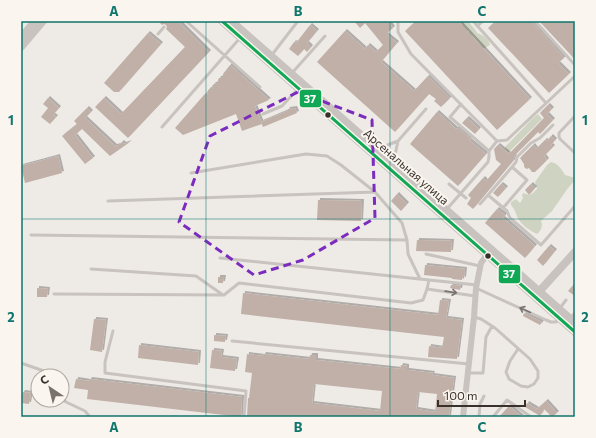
<svg xmlns="http://www.w3.org/2000/svg" width="596" height="438" font-family="Commissioner,sans-serif">
	<style>
		.green { fill: #cfd3c1 }
		.building { fill: #c1b0a8; fill-rule: evenodd; filter: url(#shadow) }
		.lines { fill: none; stroke-linecap: round; stroke-linejoin: round }
		.service { stroke: #c8c3be; stroke-width: 3 }
		.minor { stroke: #c8c3be; stroke-width: 6 }
		.tertiary { stroke: #c8c3be; stroke-width: 8 }
		.bus-1-casing { stroke: #faf5ee; stroke-width: 6 }
		.bus-1 { stroke: #10a855; stroke-width: 3 }
		.oneway { stroke: #79726e }
		.marked { fill: none; stroke: #7b2cbf; stroke-width: 3; stroke-dasharray: 8 5; stroke-linejoin: round }
		.grid { fill: none; stroke: #0f766e; stroke-width: 1; stroke-opacity: 0.55 }
		.bus-dot { fill: #39302c; stroke: #faf5ee; stroke-width: 1.5 }
		.labels { text-anchor: middle; stroke-width: 4; stroke-linejoin: round; paint-order: stroke }
		.street-label { font-size: 12px; fill: #39302c; stroke: #faf5ee }
		.line-badge { stroke: #faf5ee; stroke-width: 1.5 }
		.badge-label { font-size: 11px; text-anchor: middle; font-weight: bold; fill: #fff }
		.neatline { fill: none; stroke: #0f766e; stroke-width: 1.5 }
		.grid-label { font-size: 13px; text-anchor: middle; font-weight: bold; fill: #0f766e }
	</style>
	<defs>
		<filter id="shadow"><feDropShadow dx="2" dy="-2" stdDeviation="0" flood-color="#0004"/></filter>
	</defs>
	<rect width="100%" height="100%" fill="#eeeae6"/>
	<path class="green" d="M459,21H469C471,26 475,28 477,33C483,35 489,39 490,45L485,48H483L473,36L470,35L469,31L463,30L462,24Z
		M538,114L542,119L509,152L506,150L505,147L533,118Z
		M551,162C558,163 562,170 565,175L575,178L574,181L568,188L552,211L541,221C543,226 541,231 537,234C530,231 520,224 517,216C515,211 515,210 511,205V202L516,199L520,203L523,198L522,195L523,193L529,195L533,193L537,189L535,182L547,165Z"/>
	<path class="building" d="M162,21H178L209,52L128,138L95,107L104,98L121,114L185,47L166,29L167,27L166,25L164,24L162,25L160,23Z
		M354,21H388L393,28L386,34L397,43L381,62L414,91L428,76L450,98L441,107L434,101L436,99L429,94L395,132L317,62L345,31L365,49L368,45L376,52L383,45L365,23L360,28Z
		M416,21H458L530,99L497,130L405,31Z
		M496,21H532L533,23L564,58L558,63L569,74L549,93L488,28Z
		M539,21H575V60L569,53Z
		M310,25L317,31L307,43L311,47L307,52L304,49L298,56L289,49L294,42L296,43Z
		M148,33L161,44L119,92H114L104,83Z
		M230,65L269,100L255,106L262,124L242,131L236,114L183,135L175,128L204,95H208L207,92L209,89H213L212,86L214,84L218,83V80L219,78L223,77V74Z
		M48,98L59,108L53,115L56,117L50,124L41,117L48,108L43,104Z
		M548,105L552,109L547,114L553,120L540,134L538,132L515,155L513,161L473,209L467,204L471,198L468,195L483,178L486,181L501,164L496,160L494,149L498,145L509,154L544,118L540,113Z
		M87,108L91,112L85,118L115,146L119,145L122,142L124,144L130,142L110,156L82,129L75,135L93,158L85,164L62,136L77,124L74,121Z
		M295,108L297,113L263,127L261,122L287,111L288,109Z
		M437,112L456,129L458,128L471,139L469,140L486,154L458,186L410,144Z
		M467,118L479,129L475,134L462,123Z
		M551,136L555,140L551,145L553,147L544,156L547,160L535,172H532L529,168L527,169L525,168L524,166V164L520,158L533,145L536,149L545,140L547,141Z
		M58,156L62,173L25,183L21,166Z
		M501,184L506,188L498,197L493,193Z
		M531,184L535,188L529,195L525,190Z
		M397,194L407,204L401,211L391,201Z
		M318,200L362,201L361,221L317,220Z
		M497,209L505,215L503,218L535,246L525,258L485,223Z
		M417,240L452,241L451,252L416,251Z
		M549,246L555,251L543,266L537,260Z
		M425,265L465,269L464,279L462,278V280L452,279V278L424,275Z
		M218,277H224L223,283H218Z
		M575,283V296L568,291Z
		M451,285L461,286L460,290L450,288Z
		M37,288L48,289L47,297H37Z
		M243,293L438,315L440,300L449,301L446,318L462,320L457,359L428,357L429,346L442,348L444,337L241,314Z
		M524,313L542,322L540,325L523,316Z
		M94,319L106,320L102,352L90,350Z
		M214,335L226,336L225,342L214,341Z
		M139,345L199,352L198,365L138,358Z
		M212,350L222,351L221,357L237,359L235,371L210,368Z
		M247,354L263,356L264,354L309,359L310,355H316V360L400,369L401,365L407,366V370L433,373L432,375L454,378L449,417H247L248,398H249L252,373L245,372ZM314,384L382,391L380,411L312,403ZM418,392L437,394L435,412L416,409Z
		M76,379L89,381L90,379L242,397L241,417L87,399L88,390L74,388Z
		M23,392L31,393L29,404L21,403V394H22Z
		M546,401L557,413L552,417L544,409L540,416L525,407L527,403L537,409Z
		M509,406L522,417H499Z"/>
	<g class="lines">
		<path class="service" d="M186,21L260,87
			M398,21V32L411,54L497,141
			M473,21L546,103
			M535,21L575,65
			M477,26L483,21
			M158,34L164,27
			M271,56L298,21
			M292,73L325,36
			M461,104L450,117L489,151
			M263,114L282,106L298,89
			M575,116L559,133V137L560,139L575,153
			M162,127L240,38
			M398,141L426,109
			M379,149L385,146L398,141L395,155L392,161
			M512,167L516,162L517,157L531,143L540,138L553,125
			M191,173L306,154L327,156L341,165L375,192
			M449,184L466,198
			M488,195L512,167L527,180L503,208
			M108,201L375,192L402,223L407,240L408,254L420,279
			M480,204L488,195L507,211L510,218L541,245L575,206
			M447,209L488,162L489,157V151L497,141L507,140L575,76
			M31,235L407,240
			M426,254L480,266
			M220,258L429,280L477,285
			M91,269L196,276L223,295
			M476,288L546,320L551,322H556L559,318
			M427,289L475,296
			M54,294L224,295L239,283L411,303L423,300L427,289L429,280
			M560,308L566,300
			M474,317L481,319L495,328L530,359L538,371V378L534,384L528,387L521,386L509,379L506,372L510,361L518,349
			M570,318L575,313
			M113,331L105,362V373L246,391L244,417
			M232,341L469,364
			M21,363L44,371L48,376
			M468,373H483L486,337L492,326
			M62,397L66,402L85,411L90,417
			M172,417H176
			M479,417L480,404L484,396
			M493,417L507,400L531,417"/>
		<path class="minor" d="M463,417L474,317L476,288L481,263L489,252"/>
		<path class="tertiary" d="M222,21L575,332
			M231,21L575,323
			M21,38L35,21
			M21,47L43,21
			M536,295L575,252"/>
		<defs>
			<path id="bus-1" d="M222,21L575,332"/>
		</defs>
		<use href="#bus-1" class="bus-1-casing"/>
		<use href="#bus-1" class="bus-1"/>
	</g>
	<defs><path id="oneway-shaft" d="M-6 0H5M1.5-3L5.5 0L1.5 3" fill="none" stroke-width="1.6" stroke-linecap="round" stroke-linejoin="round"/></defs>
	<g class="oneway">
		<use href="#oneway-shaft" transform="translate(451 292) rotate(8)"/>
		<use href="#oneway-shaft" transform="translate(525 310) rotate(-155)"/>
	</g>
	<path class="marked" d="M298,92L372,120L375,218L303,260L254,275L179,222L210,136Z"/>
	<path class="grid" d="M206,21V417M390,21V417M21,219H575"/>
	<g class="bus-dot">
		<circle cx="328" cy="115" r="3.5"/>
		<circle cx="488" cy="256" r="3.5"/>
	</g>
	<g class="labels">
		<g class="street-label">
			<text transform="translate(406 167) rotate(41)" y="4">Арсенальная улица</text>
		</g>
	</g>
	<g class="line-badge">
		<rect x="299" y="89" width="23" height="19" rx="4" fill="#10a855"/>
		<rect x="498" y="264" width="23" height="20" rx="4" fill="#10a855"/>
	</g>
	<g class="badge-label">
		<text x="310" y="103">37</text>
		<text x="509" y="278">37</text>
	</g>
	<rect width="596" height="438" fill="none" stroke="#faf5ee" stroke-width="44"/>
	<g transform="translate(50 388) rotate(325)"><circle r="19" fill="#faf5ee" stroke="#ada6a0"/>
	<path d="M0-3L7 15L0 10L-7 15Z" fill="#78716d"/>
	<text y="-6" font-size="11" font-weight="bold" text-anchor="middle" fill="#39302c">С</text>
	</g>
	<path d="M438 400v6h87v-6" fill="none" stroke="#39302c" stroke-width="2"/>
	<text x="444" y="400" font-size="12" fill="#39302c" stroke="#faf5ee" stroke-width="3" paint-order="stroke">100 m</text>
	<rect x="22" y="22" width="552" height="394" class="neatline"/>
	<g class="grid-label">
		<text x="114" y="16">A</text>
		<text x="298" y="16">B</text>
		<text x="482" y="16">C</text>
		<text x="11" y="125">1</text>
		<text x="585" y="125">1</text>
		<text x="11" y="322">2</text>
		<text x="585" y="322">2</text>
		<text x="114" y="432">A</text>
		<text x="298" y="432">B</text>
		<text x="482" y="432">C</text>
	</g>
</svg>
